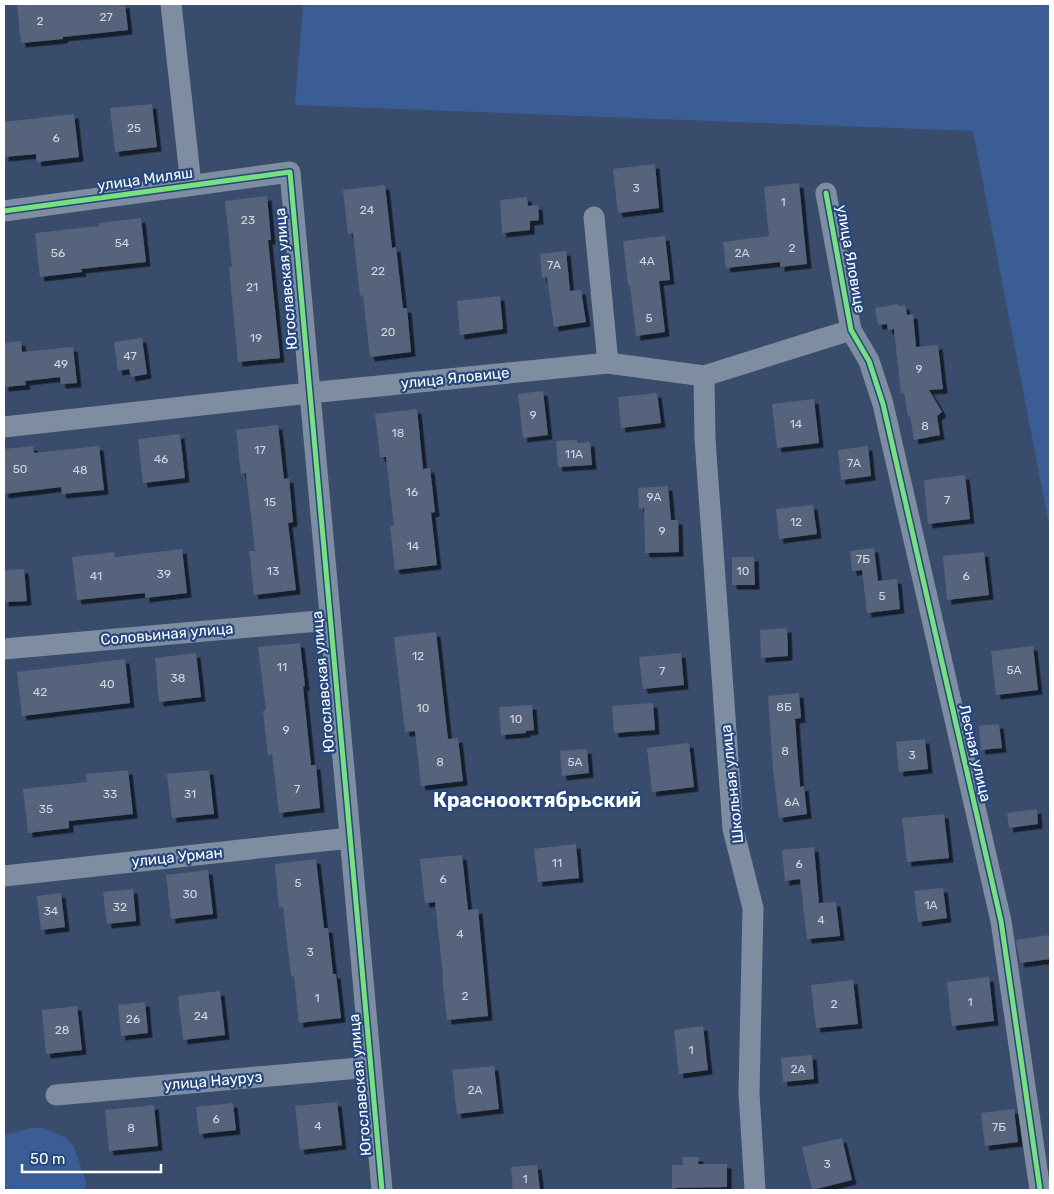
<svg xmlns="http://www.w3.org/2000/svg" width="1054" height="1194" font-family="Rubik,sans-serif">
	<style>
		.green { fill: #3a5d96 }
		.building { fill: #54647d; filter: url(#shadow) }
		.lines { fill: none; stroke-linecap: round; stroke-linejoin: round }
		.minor { stroke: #7f8da1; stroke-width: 21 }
		.cycleway-casing { stroke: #25477f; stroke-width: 8 }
		.cycleway { stroke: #77e17e; stroke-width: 5 }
		.labels { text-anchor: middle; stroke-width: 4.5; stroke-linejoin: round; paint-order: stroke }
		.number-label { font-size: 12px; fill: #d4d8de }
		.street-label { font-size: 15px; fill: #fff; stroke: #25477f }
		.district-label { font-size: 20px; font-weight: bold; fill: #fff; stroke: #25477f }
	</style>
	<defs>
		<filter id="shadow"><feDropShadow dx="4.5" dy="4.5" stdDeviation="0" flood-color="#0009"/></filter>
	</defs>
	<rect width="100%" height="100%" fill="#394c6b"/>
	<path class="green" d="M303,4H1050V530L973,131L295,105Z
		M31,1128H44L67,1138L74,1147L86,1182L85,1190H4V1135Z"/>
	<path class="building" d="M17,4H125L128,30L63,37V39L21,43Z
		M152,104L157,147L115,152L110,108Z
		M74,114L79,157L37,162L36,154L4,157V122Z
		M655,164L659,208L618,213L613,169Z
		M799,183L807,264L780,267V262L726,268L723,242L769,236L764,187Z
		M385,185L392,248L396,247L403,308H407L411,352L370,357L363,295L360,296L353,233L348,234L343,190Z
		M267,196L271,240H268L280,358L238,362L229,267H232L225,201Z
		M527,197L528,206L538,205L539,220L530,221V230L502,233L500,200Z
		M141,218L146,262L81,269L82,272L40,277L35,233L99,226V223Z
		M665,236L670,280L659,281L665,332L636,336L630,285H628L623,241Z
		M566,251L570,291L581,290L586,322L554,327L547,277L542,278L540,254Z
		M500,296L503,329L460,335L457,301Z
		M898,304V306L905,305L907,315L913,314L916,347L938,345L943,389L929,390L942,412L937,416L940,435L914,440L910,416H908L904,393H901L894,329L888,330L887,324L878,325L875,308Z
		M142,338L147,374L131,377L129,369L118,371L114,342Z
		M21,341L22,352L73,347L77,383L61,384L60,377L25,381L26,385L4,387V343Z
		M543,391L548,435L523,438L518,394Z
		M657,393L661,423L621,428L618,397Z
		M814,399L819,443L777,448L772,404Z
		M417,409L423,469L430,468L435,512L431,513L437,565L395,570L390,526H394L386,457H380L375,414Z
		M278,425L284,479L289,478L293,522L288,523L296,590L254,595L249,551H255L246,473L241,474L236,430Z
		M180,434L185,478L143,483L138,439Z
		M577,440V443L590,442L592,465L558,467L556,441Z
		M33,446L34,453L99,446L104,490L62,494L61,487L4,494V449Z
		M868,446L871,476L841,480L838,450Z
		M965,475L970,519L928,524L924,480Z
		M668,486L671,520H678L679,552L645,553L644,508L639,509L638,488Z
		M813,505L817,534L779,539L776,509Z
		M874,548L878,581L897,579L900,609L867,613L862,570L852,571L850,551Z
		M182,549L187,593L145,598V593L77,600L72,557L114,552L115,557Z
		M984,552L989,595L947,600L943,556Z
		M732,557H754L755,585H732Z
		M24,569L27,601L4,602V570Z
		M787,628L788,656L761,658L760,630Z
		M436,632L448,739L458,738L463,781L421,786L415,731L405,732L394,637Z
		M300,643L305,686L303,687L311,765H316L320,808L279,813L272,754L268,755L263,711L266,710L258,647Z
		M1033,646L1038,690L996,695L991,651Z
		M196,653L201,697L159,702L155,658Z
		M681,653L684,685L643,689L639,657Z
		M125,659L130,703L22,716L17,672Z
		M799,693L801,718L795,719L800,787L804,786L807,814L779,818L773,769L768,696Z
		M653,703L655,730L614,733L612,706Z
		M532,705L534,730L526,731V733L501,735L499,707Z
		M999,724L1002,748L981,750L979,726Z
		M925,739L928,769L899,772L896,742Z
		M689,743L694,787L652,792L647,748Z
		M587,749L589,773L562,776L560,751Z
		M128,770L133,814L69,821V828L28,833L23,789L87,782L86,774Z
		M209,770L214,814L172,818L167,774Z
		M1037,809L1038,824L1009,828L1007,813Z
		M944,814L949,858L907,862L902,818Z
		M576,844L579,878L538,882L534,849Z
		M814,847L819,903L836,902L840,936L807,939L800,879L785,881L782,850Z
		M462,855L468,910L478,909L488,1016L447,1020L442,976H443L435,902L425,903L420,859Z
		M316,859L324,928H328L333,974H336L341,1018L299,1023L294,976H291L283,907L279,908L275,864Z
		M208,870L213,914L171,919L166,875Z
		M943,888L947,918L918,922L914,891Z
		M133,889L136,921L107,924L103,892Z
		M61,893L65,927L41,930L37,896Z
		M1050,935V959L1020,963L1016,940Z
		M989,977L994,1021L952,1026L947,982Z
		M853,980L858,1024L816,1028L811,985Z
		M220,991L225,1035L183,1040L178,996Z
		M145,1002L148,1033L121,1036L118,1005Z
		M77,1006L82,1050L46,1054L42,1010Z
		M703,1026L708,1070L679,1074L674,1030Z
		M812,1055L814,1079L783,1082L781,1058Z
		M494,1066L499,1109L457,1114L452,1070Z
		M337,1102L342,1145L300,1150L295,1106Z
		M233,1103L236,1130L199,1134L196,1107Z
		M154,1105L158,1146L109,1151L105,1110Z
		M1014,1109L1018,1142L985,1146L981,1113Z
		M842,1138L852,1180L812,1190L802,1147Z
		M682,1157H699L698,1164H727V1187L672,1188V1165H683Z
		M537,1165L540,1190H513L511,1167Z"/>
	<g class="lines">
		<path class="minor" d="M171,4L191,185
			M826,193L851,330L869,361L883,404L1001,921L1040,1190
			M4,211L290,172L382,1190
			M594,217L608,363
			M704,376L705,439L733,829L753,908L749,1093L755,1190
			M4,427L309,393L608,363L704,376L851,330
			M4,649L330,620
			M4,876L350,838
			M56,1095L370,1067"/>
		<defs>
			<path id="cycleway" d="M826,193L851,330L869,361L883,404L1001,921L1040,1190
				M4,211L290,172L382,1190"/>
		</defs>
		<use href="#cycleway" class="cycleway-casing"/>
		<use href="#cycleway" class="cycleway"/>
	</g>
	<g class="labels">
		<g class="number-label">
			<text x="106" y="21">27</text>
			<text x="40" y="25">2</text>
			<text x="134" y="132">25</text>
			<text x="56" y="142">6</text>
			<text x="636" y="192">3</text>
			<text x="783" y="206">1</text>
			<text x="367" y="214">24</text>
			<text x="248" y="224">23</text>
			<text x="122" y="247">54</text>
			<text x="792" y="252">2</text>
			<text x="58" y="257">56</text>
			<text x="742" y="257">2А</text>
			<text x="647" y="265">4А</text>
			<text x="554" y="269">7А</text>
			<text x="378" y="275">22</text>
			<text x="252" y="291">21</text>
			<text x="649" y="322">5</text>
			<text x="388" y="336">20</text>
			<text x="256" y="342">19</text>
			<text x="130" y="360">47</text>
			<text x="61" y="368">49</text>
			<text x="919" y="373">9</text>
			<text x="533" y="419">9</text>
			<text x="796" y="428">14</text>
			<text x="925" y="430">8</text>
			<text x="398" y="437">18</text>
			<text x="260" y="454">17</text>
			<text x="574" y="458">11А</text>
			<text x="161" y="463">46</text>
			<text x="854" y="467">7А</text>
			<text x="20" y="473">50</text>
			<text x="80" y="474">48</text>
			<text x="412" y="496">16</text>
			<text x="654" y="501">9А</text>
			<text x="947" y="504">7</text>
			<text x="270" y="506">15</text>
			<text x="796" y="526">12</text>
			<text x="662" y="535">9</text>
			<text x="413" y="550">14</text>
			<text x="863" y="563">7Б</text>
			<text x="273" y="575">13</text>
			<text x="743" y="575">10</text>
			<text x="164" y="578">39</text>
			<text x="96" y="580">41</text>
			<text x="966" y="580">6</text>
			<text x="882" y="600">5</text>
			<text x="418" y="660">12</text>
			<text x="282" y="671">11</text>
			<text x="1014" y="674">5А</text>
			<text x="662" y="675">7</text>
			<text x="178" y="682">38</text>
			<text x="107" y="688">40</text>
			<text x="40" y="696">42</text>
			<text x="784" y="711">8Б</text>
			<text x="423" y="712">10</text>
			<text x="516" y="723">10</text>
			<text x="286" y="734">9</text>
			<text x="785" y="755">8</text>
			<text x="912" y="759">3</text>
			<text x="440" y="766">8</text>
			<text x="575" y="766">5A</text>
			<text x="297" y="793">7</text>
			<text x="110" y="798">33</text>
			<text x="190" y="798">31</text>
			<text x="792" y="806">6А</text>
			<text x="46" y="813">35</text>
			<text x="557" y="867">11</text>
			<text x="799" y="868">6</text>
			<text x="443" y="883">6</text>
			<text x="298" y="887">5</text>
			<text x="190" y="898">30</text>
			<text x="931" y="909">1А</text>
			<text x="120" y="911">32</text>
			<text x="51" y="915">34</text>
			<text x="821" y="924">4</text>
			<text x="460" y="938">4</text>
			<text x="310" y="956">3</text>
			<text x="465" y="1000">2</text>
			<text x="317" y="1002">1</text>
			<text x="970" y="1006">1</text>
			<text x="834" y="1008">2</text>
			<text x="201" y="1020">24</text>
			<text x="133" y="1023">26</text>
			<text x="62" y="1034">28</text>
			<text x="691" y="1054">1</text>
			<text x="798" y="1073">2А</text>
			<text x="475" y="1094">2А</text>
			<text x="216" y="1123">6</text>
			<text x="318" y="1130">4</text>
			<text x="999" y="1131">7Б</text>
			<text x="131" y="1132">8</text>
			<text x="827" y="1168">3</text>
			<text x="525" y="1183">1</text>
		</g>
		<g class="street-label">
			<text transform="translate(145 179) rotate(-8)" y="5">улица Миляш</text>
			<text transform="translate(851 259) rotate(80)" y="5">улица Яловице</text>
			<text transform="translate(286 279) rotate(-95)" y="5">Югославская улица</text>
			<text transform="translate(455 378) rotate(-6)" y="5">улица Яловице</text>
			<text transform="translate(167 634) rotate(-5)" y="5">Соловьиная улица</text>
			<text transform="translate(323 682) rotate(-95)" y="5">Югославская улица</text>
			<text transform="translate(975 753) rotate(77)" y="5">Лесная улица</text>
			<text transform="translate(732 784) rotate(-96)" y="5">Школьная улица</text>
			<text transform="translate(177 857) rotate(-6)" y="5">улица Урман</text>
			<text transform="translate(213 1081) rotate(-5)" y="5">улица Науруз</text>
			<text transform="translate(360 1085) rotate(-95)" y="5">Югославская улица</text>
		</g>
		<g class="district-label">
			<text x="537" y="807">Краснооктябрьский</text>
		</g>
	</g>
	<rect width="1054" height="1194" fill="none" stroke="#ffffff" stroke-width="10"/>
	<path d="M22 1164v8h139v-8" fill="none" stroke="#ffffff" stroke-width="2.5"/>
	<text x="30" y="1164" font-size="15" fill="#ffffff" stroke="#25477f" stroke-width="4" paint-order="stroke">50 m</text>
</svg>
